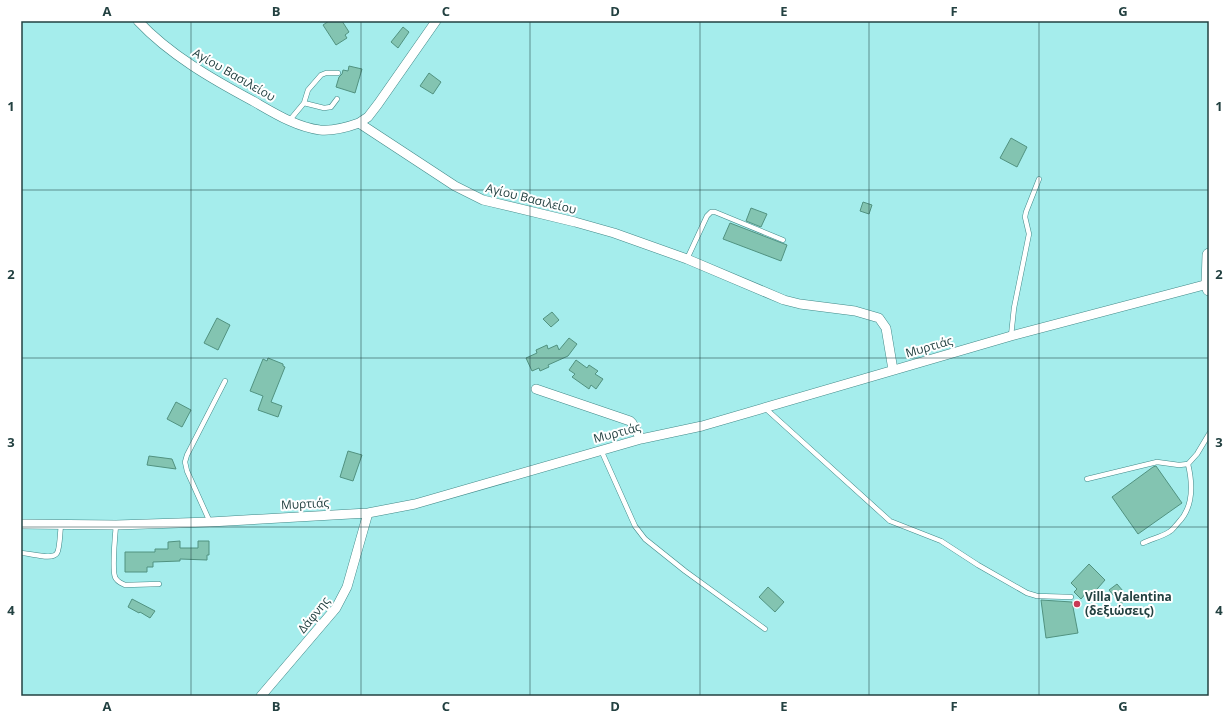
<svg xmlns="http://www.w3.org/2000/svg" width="1230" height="717" font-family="'Open Sans',sans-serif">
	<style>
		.building { fill: #83c4b1; stroke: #519280 }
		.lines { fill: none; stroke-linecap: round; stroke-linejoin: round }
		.service-casing { stroke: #418988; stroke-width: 5.5 }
		.minor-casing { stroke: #418988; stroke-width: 10 }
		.secondary-casing { stroke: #418988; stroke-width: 14 }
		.service { stroke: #fff; stroke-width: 4.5 }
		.minor { stroke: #fff; stroke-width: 9 }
		.secondary { stroke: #fff; stroke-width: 13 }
		.grid { fill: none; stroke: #234141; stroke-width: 1; stroke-opacity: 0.55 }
		.poi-dot { fill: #c93955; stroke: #fff; stroke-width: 1.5 }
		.labels { text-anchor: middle; stroke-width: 4; stroke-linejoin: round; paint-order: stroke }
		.street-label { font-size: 12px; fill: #234141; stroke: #fff }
		.poi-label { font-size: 12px; font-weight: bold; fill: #234141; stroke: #fff; text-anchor: start }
		.neatline { fill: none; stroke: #234141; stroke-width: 1.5 }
		.grid-label { font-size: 13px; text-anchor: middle; font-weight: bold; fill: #234141 }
	</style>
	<rect width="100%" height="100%" fill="#a5edec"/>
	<path class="building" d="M329,21H342L349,32L345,35L347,38L336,45L323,25Z
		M403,27L409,32L398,48L391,42Z
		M349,66L362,69L355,93L336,87L339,77L342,74L343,70L348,71Z
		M429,73L441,82L433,94L420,86Z
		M1011,138L1027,147L1017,167L1000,158Z
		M863,202L872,205L869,214L860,211Z
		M751,208L767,214L761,227L746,221Z
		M730,223L787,245L781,261L723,239Z
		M552,312L559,320L551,327L543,319Z
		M217,318L230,325L218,350L204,343Z
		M569,338L577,344L568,356L548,365L549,367L540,371L539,368L532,371L526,358L537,353L536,350L547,345L548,349L557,345L559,350Z
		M268,358L283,364V366L285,367L271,402L282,406L278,417L258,410L263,396L250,391L263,359L267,361Z
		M576,360L587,368L589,365L598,371L595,374L603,379L596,389L591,385L589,389L572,377L575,374L569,370Z
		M176,402L191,410L182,427L167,419Z
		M348,451L362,455L353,481L340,477Z
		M149,456L172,459L176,469L147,465Z
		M1156,466L1182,503L1138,534L1112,497L1153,467Z
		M180,541V548H198V541H209V555H207V560L180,559V561L153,562V567H147V572H125V552H155V549H168V542Z
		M1089,564L1105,580L1091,596L1087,592L1081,599L1074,592L1077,589L1071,583Z
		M1117,584L1129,598L1121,604L1109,590Z
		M768,587L784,602L775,612L759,597Z
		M132,599L155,611L150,618L140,612L139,613L128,607Z
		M1041,600L1072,602L1078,633L1046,638Z"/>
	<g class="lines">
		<defs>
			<path id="service" d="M304,103L324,108L331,107L337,99
				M289,121L304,103L308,90L321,75L326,73H338
				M687,259L707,216L711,212H715L783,240
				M1011,336L1014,308L1029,234L1025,217L1026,212L1039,179
				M765,408L890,521L941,541L978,565L1027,593L1037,596L1071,597
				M601,450L635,526L645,539L685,571L765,629
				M1087,479L1157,462L1179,465L1188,464L1197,454L1209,434
				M210,522L187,471L185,462L187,455L225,381
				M116,525C115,536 112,569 115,577C117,582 121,583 125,585L159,584
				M1143,543C1151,539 1161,537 1169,532C1173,530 1175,526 1178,523C1194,507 1193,485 1188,464
				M21,553C30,553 53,561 57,553C60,549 60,531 61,525"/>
			<path id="minor" d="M138,21C170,55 212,79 253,101C274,113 296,127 320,130C332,131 348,127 359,123L455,186L483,200L575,222L614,233L687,259L784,300L800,304L855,311L879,318L886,328L893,370
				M359,123L368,117L378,104L436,21
				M536,389L630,421L632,423L641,439
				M21,524L116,525L210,522L368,513L415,504L641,439L702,426L1011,336L1208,284
				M261,696L336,608L347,587L368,513"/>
			<path id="secondary" d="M1209,255L1208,284L1209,289"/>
		</defs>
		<use href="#service" class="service-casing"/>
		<use href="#minor" class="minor-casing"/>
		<use href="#secondary" class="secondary-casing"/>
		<use href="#service" class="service"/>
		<use href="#minor" class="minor"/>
		<use href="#secondary" class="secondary"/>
	</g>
	<path class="grid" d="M191,21V696M361,21V696M530,21V696M700,21V696M869,21V696M1039,21V696M21,190H1209M21,358H1209M21,527H1209"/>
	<circle class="poi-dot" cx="1077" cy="604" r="4"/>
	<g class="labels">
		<g class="street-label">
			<text transform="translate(234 75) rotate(30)" y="4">Αγίου Βασιλείου</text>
			<text transform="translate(531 199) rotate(14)" y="4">Αγίου Βασιλείου</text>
			<text transform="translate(929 347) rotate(-16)" y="4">Μυρτιάς</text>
			<text transform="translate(617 433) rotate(-15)" y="4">Μυρτιάς</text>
			<text transform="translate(305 504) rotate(-3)" y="4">Μυρτιάς</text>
			<text transform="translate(314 615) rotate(-51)" y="4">Δάφνης</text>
		</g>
		<g class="poi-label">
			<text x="1085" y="601">Villa Valentina<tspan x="1085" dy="14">(δεξιώσεις)</tspan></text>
		</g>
	</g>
	<rect width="1230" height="717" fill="none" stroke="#ffffff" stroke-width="44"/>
	<rect x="22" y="22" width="1186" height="673" class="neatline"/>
	<g class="grid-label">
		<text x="107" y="16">A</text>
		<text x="276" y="16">B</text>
		<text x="446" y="16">C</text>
		<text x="615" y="16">D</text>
		<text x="784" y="16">E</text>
		<text x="954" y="16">F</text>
		<text x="1123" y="16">G</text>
		<text x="11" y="111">1</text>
		<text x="1219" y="111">1</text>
		<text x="11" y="279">2</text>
		<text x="1219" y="279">2</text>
		<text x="11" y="447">3</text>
		<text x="1219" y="447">3</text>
		<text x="11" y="615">4</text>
		<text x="1219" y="615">4</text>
		<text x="107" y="711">A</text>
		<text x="276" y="711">B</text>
		<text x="446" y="711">C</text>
		<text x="615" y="711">D</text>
		<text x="784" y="711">E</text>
		<text x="954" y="711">F</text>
		<text x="1123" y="711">G</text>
	</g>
</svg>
